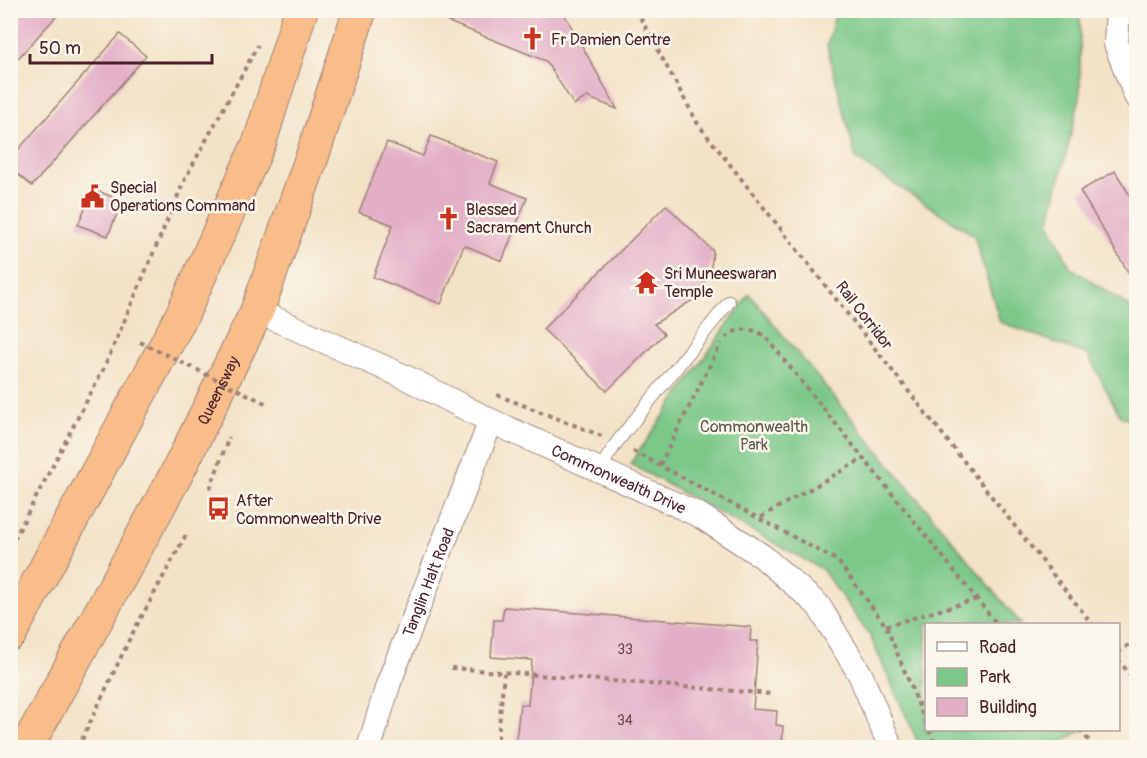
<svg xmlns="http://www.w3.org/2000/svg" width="1147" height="758" font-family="Pangolin,sans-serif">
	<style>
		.green { fill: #7bc888; stroke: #62745a; stroke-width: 1.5 }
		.building { fill: #e3afc7 }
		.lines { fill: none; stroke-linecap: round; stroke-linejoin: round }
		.lane-casing { stroke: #9e8078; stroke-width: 14 }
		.street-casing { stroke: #9e8078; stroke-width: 26 }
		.highway-casing { stroke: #9e8078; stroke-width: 35 }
		.path { stroke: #9e8078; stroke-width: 4; stroke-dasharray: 4.5 4.5; stroke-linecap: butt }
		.lane { stroke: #fff; stroke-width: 12 }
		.street { stroke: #fff; stroke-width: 24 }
		.highway { stroke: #f8bd89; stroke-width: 33 }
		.path-bridge { stroke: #9e8078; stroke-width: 4; stroke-dasharray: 4.5 4.5; stroke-linecap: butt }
		.labels { text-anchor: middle; stroke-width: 5; stroke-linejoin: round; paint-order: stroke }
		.number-label { font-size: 14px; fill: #704352 }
		.poi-label { font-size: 16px; fill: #4a1f2b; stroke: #fbf7ec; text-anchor: start }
		.street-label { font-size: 16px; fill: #4a1f2b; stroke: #fbf7ec }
		.park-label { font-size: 16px; fill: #5b5a4c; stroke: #fbf7ec }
	</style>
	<rect width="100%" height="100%" fill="#fbf7ec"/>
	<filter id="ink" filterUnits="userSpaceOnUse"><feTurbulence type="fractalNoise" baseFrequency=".0167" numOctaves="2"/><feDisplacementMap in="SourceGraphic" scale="12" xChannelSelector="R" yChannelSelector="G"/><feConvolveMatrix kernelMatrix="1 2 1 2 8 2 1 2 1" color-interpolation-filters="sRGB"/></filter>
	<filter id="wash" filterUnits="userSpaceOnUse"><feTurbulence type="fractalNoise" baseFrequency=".008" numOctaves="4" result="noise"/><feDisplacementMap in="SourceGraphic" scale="24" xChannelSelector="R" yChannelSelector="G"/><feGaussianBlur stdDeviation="1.35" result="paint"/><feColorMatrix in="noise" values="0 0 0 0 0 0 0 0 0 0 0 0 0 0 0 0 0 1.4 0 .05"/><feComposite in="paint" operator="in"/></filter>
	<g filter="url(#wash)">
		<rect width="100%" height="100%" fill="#f3e2c6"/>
		<path class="green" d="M836,11H1080V97L1049,223L1070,267L1136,311V423L1120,416L1088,355L1000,322L974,235L856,159L827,46Z
			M749,294L1021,624H926V730H1082L1052,747H920L870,636L822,569L630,464Z"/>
		<g id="blocks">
			<path class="building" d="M10,10H62L10,67Z
				M419,10H562L617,109L587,97L574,105L546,61Z
				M120,34L146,56L32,186L10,168V159Z
				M431,136L498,162L490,183L527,198L502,261L464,245L441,304L373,277L393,225L359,212L387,142L423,156Z
				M1115,171L1137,207V287L1080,191Z
				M93,189L122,201L108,236L78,225Z
				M666,205L713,251L711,267L696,298L654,324L664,334L607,391L543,329Z
				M504,607L751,627L750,641H758L753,709L777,711L776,725L783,726L782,747H592L516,741L520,704L528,705L532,660L491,657L494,620H502Z"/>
		</g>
	</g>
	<g filter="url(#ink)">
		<use href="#blocks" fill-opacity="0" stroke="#9e8078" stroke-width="1.5"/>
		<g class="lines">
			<defs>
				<path id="lane" d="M599,470L617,442L729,302"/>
				<g id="street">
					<path d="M1118,10L1116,44L1136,96"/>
					<path id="s1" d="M257,311L405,377L491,421L699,515L762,556L818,605L860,674L891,748"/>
					<path id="s2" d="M369,748L389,682L491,421"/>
				</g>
				<g id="highway">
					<path d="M10,634L182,315L260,141L301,10"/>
					<path id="s3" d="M26,748L178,471L257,311L312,157L360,10"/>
				</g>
			</defs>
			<use href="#lane" class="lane-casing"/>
			<use href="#street" class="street-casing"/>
			<use href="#highway" class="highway-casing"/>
			<path class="path" d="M636,10L698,124L1092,624
				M726,338C738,326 752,328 765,336L997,624
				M497,395L602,436
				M633,451L838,561L886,626L926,723
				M660,465L721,343
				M210,489L229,437
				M761,517L864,458
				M10,547L105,366L185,179L258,45
				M886,626L977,599
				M1118,653L1136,639
				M1118,659L1136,683
				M451,668L772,694
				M929,730L937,748
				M1080,730L1095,748
				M78,748L130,638L187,533
				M497,748L504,673"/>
			<use href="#lane" class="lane"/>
			<use href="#street" class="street"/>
			<use href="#highway" class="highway"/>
			<path class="path-bridge" d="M140,342L269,405"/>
		</g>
	</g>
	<defs>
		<symbol id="church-bare" viewBox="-9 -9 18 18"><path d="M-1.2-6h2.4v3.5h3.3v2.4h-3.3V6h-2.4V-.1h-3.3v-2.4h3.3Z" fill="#c8321e" stroke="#fbf7ec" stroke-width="2.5" paint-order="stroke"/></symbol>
		<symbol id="civic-bare" viewBox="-9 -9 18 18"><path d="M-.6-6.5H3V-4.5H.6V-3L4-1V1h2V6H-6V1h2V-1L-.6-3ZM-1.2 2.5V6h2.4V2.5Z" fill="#c8321e" stroke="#fbf7ec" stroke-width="2.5" paint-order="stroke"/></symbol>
		<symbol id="temple-bare" viewBox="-9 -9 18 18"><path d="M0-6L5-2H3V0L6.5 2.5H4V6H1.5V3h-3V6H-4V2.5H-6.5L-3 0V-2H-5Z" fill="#c8321e" stroke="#fbf7ec" stroke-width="2.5" paint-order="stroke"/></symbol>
		<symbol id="bus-bare" viewBox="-9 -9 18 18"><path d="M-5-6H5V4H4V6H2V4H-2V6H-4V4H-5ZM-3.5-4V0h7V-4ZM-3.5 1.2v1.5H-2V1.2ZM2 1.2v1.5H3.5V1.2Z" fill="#c8321e" stroke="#fbf7ec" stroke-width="2.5" paint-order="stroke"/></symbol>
	</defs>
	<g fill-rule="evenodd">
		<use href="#church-bare" x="516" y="22" width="33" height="33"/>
		<use href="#civic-bare" x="76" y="180" width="33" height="33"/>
		<use href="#church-bare" x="432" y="202" width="33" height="33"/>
		<use href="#temple-bare" x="630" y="266" width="33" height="33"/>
		<use href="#bus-bare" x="202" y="492" width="33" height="33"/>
	</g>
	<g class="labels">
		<g class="number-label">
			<text x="625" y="654">33</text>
			<text x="625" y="725">34</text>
		</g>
		<g class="poi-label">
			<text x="551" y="45">Fr Damien Centre</text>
			<text x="110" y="193">Special<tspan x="110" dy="18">Operations Command</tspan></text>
			<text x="466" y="215">Blessed<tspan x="466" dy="18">Sacrament Church</tspan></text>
			<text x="664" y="279">Sri Muneeswaran<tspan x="664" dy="18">Temple</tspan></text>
			<text x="236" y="506">After<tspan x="236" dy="18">Commonwealth Drive</tspan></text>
		</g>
		<g class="street-label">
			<text transform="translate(865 315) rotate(52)" y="6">Rail Corridor</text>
			<text dy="6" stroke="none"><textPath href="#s3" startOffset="406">Queensway</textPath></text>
			<text dy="6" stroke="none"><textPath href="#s1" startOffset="399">Commonwealth Drive</textPath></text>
			<text dy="6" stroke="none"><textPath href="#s2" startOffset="176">Tanglin Halt Road</textPath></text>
		</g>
		<g class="park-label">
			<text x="754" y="432">Commonwealth<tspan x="754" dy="18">Park</tspan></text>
		</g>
	</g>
	<rect width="1147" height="758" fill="none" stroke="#fbf7ec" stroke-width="36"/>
	<rect x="925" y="623" width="195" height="108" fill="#fbf7ec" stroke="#b4a19f" stroke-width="1.5"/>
	<rect x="937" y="642" width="30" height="9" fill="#ffffff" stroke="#b4a19f" stroke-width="1.5"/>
	<text x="979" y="653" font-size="18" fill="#4a1f2b">Road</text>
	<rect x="937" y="668" width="30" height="18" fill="#7bc888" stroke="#b4a19f" stroke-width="1.5"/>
	<text x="979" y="683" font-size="18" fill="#4a1f2b">Park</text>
	<rect x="937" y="698" width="30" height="18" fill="#e3afc7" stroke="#b4a19f" stroke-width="1.5"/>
	<text x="979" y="713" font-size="18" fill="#4a1f2b">Building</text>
	<path d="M30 54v9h182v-9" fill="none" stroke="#4a1f2b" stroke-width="3"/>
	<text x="39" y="54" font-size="18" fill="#4a1f2b" stroke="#fbf7ec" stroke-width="4.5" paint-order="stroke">50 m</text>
</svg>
